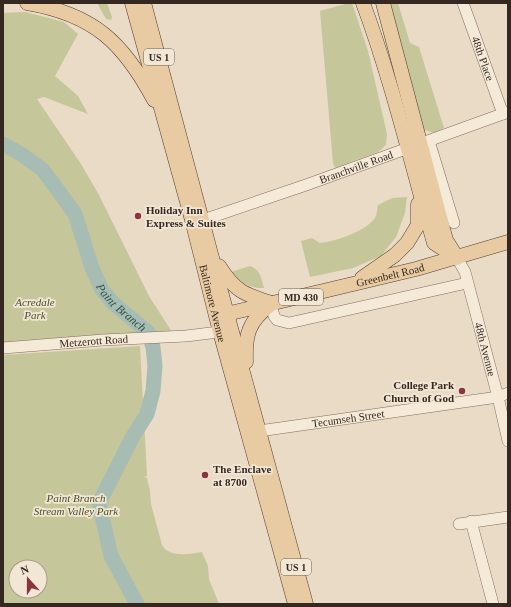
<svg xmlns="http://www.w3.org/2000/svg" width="511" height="607" font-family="Georgia,serif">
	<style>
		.green { fill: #c6c69b; fill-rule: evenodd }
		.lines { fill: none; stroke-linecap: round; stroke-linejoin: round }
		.river { stroke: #a7bdb4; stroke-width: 15 }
		.minor-casing { stroke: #836d5e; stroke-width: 12 }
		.major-casing { stroke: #513d31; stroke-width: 15 }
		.minor { stroke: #f5e9d8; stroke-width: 11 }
		.major { stroke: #e8cba2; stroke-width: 14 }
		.poi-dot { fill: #8b343e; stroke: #f2e6d5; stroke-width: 1.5 }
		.labels { text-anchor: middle; stroke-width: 3.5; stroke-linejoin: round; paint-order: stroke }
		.shield { fill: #f2e6d5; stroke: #6d6156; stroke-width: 1 }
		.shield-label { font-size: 10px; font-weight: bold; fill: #342820 }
		.street-label { font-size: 11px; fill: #342820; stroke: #f2e6d5 }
		.poi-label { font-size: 11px; font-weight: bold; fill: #342820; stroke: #f2e6d5; text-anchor: start }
		.park-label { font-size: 11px; font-style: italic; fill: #494f29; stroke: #f2e6d5 }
		.water-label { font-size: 12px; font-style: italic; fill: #31534d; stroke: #f2e6d5 }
	</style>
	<rect width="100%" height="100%" fill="#e9dbc6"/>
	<path class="green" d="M97,3H107L112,17L111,20L106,19Z
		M349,3H352L368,51L387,134L386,145L378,152L335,168L333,163L320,11Z
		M388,3H398L410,43L419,47L444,128L434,133L422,129Z
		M25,12L64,22L78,34L55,76L78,96L88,114L44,97L37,99L81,164L99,195L149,296L172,332L3,343V13Z
		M407,197L405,213L396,237L381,256L353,268L310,277L301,241L312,238L320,243C336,241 365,232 375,218C377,215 377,209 378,205L392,198Z
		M250,266C261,270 261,278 264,288C248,288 241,283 231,272Z
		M140,346C142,389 145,432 147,476L144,477L147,478L150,491L151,504L162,545C169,558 190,554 202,552L208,566L209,579L219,604L179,603V604H3V355ZM16,567H40V591H16Z"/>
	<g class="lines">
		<path class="river" id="s1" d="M3,144L21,154L43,170L57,189L75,214L92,268L102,290L114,304L148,332L153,347L155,366L153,391L147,414L133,436L99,503L111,556L137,604"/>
		<defs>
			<g id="minor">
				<path id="s2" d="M463,3L503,114"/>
				<path d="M429,141L454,223"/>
				<path id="s3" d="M203,220L306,185L508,112"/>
				<path id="s4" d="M457,258L465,272L498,397L508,441"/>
				<path d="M271,304L274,316L277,320L289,323L467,283"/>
				<path id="s5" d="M3,348L103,340L186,336L227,331"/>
				<path id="s6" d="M259,431L498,397L508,393"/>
				<path d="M471,521L493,604"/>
				<path d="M459,524L508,517"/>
			</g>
			<g id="major">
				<path d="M27,3C93,14 123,42 154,100"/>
				<path id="s7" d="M132,3L192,220L220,332L295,604"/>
				<path d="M144,3L223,299L306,604"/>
				<path d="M363,3C392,81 411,163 434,243L457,258"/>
				<path d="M383,3L446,240L456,256"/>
				<path d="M219,266C235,291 243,294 271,303"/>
				<path d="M362,278L395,255L407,243L418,225V204"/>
				<path id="s8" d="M218,316L416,269L508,242"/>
				<path d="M246,362C245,335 248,322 270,305"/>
			</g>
		</defs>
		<use href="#minor" class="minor-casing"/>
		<use href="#major" class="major-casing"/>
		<use href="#minor" class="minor"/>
		<use href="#major" class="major"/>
	</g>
	<g class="poi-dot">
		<circle cx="138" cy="216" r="4"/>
		<circle cx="462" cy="391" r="4"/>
		<circle cx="205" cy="475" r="4"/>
	</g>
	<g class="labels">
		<g class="shield">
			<rect x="144" y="49" width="30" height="16" rx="3"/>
			<rect x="279" y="289" width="44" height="16" rx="3"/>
			<rect x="281" y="559" width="30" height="16" rx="3"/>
		</g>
		<g class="shield-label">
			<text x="159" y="61">US 1</text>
			<text x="301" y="301">MD 430</text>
			<text x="296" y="571">US 1</text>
		</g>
		<g class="street-label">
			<text dy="4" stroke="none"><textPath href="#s2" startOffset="59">48th Place</textPath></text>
			<text dy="4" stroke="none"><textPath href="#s3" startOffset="162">Branchville Road</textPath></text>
			<text dy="4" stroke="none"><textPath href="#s8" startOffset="177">Greenbelt Road</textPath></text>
			<text dy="4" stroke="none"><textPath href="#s7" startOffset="311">Baltimore Avenue</textPath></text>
			<text dy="4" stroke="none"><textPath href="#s5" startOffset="91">Metzerott Road</textPath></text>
			<text dy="4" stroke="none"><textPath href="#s4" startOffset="96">48th Avenue</textPath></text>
			<text dy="4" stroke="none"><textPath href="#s6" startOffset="90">Tecumseh Street</textPath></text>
		</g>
		<g class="poi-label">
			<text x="146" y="214">Holiday Inn<tspan x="146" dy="13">Express &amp; Suites</tspan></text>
			<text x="454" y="389" text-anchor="end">College Park<tspan x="454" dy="13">Church of God</tspan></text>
			<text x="213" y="473">The Enclave<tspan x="213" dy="13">at 8700</tspan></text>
		</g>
		<g class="park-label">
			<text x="35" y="306">Acredale<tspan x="35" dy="13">Park</tspan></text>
			<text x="76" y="502">Paint Branch<tspan x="76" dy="13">Stream Valley Park</tspan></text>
		</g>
		<g class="water-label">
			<text dy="4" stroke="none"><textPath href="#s1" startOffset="209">Paint Branch</textPath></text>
		</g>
	</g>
	<rect width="511" height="607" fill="none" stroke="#342820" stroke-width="8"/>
	<g transform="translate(28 579) rotate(339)"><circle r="19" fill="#f2e6d5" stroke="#a69a8d"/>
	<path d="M0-3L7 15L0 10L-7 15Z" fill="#8b343e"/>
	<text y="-6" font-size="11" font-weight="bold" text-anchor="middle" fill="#342820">N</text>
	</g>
</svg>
